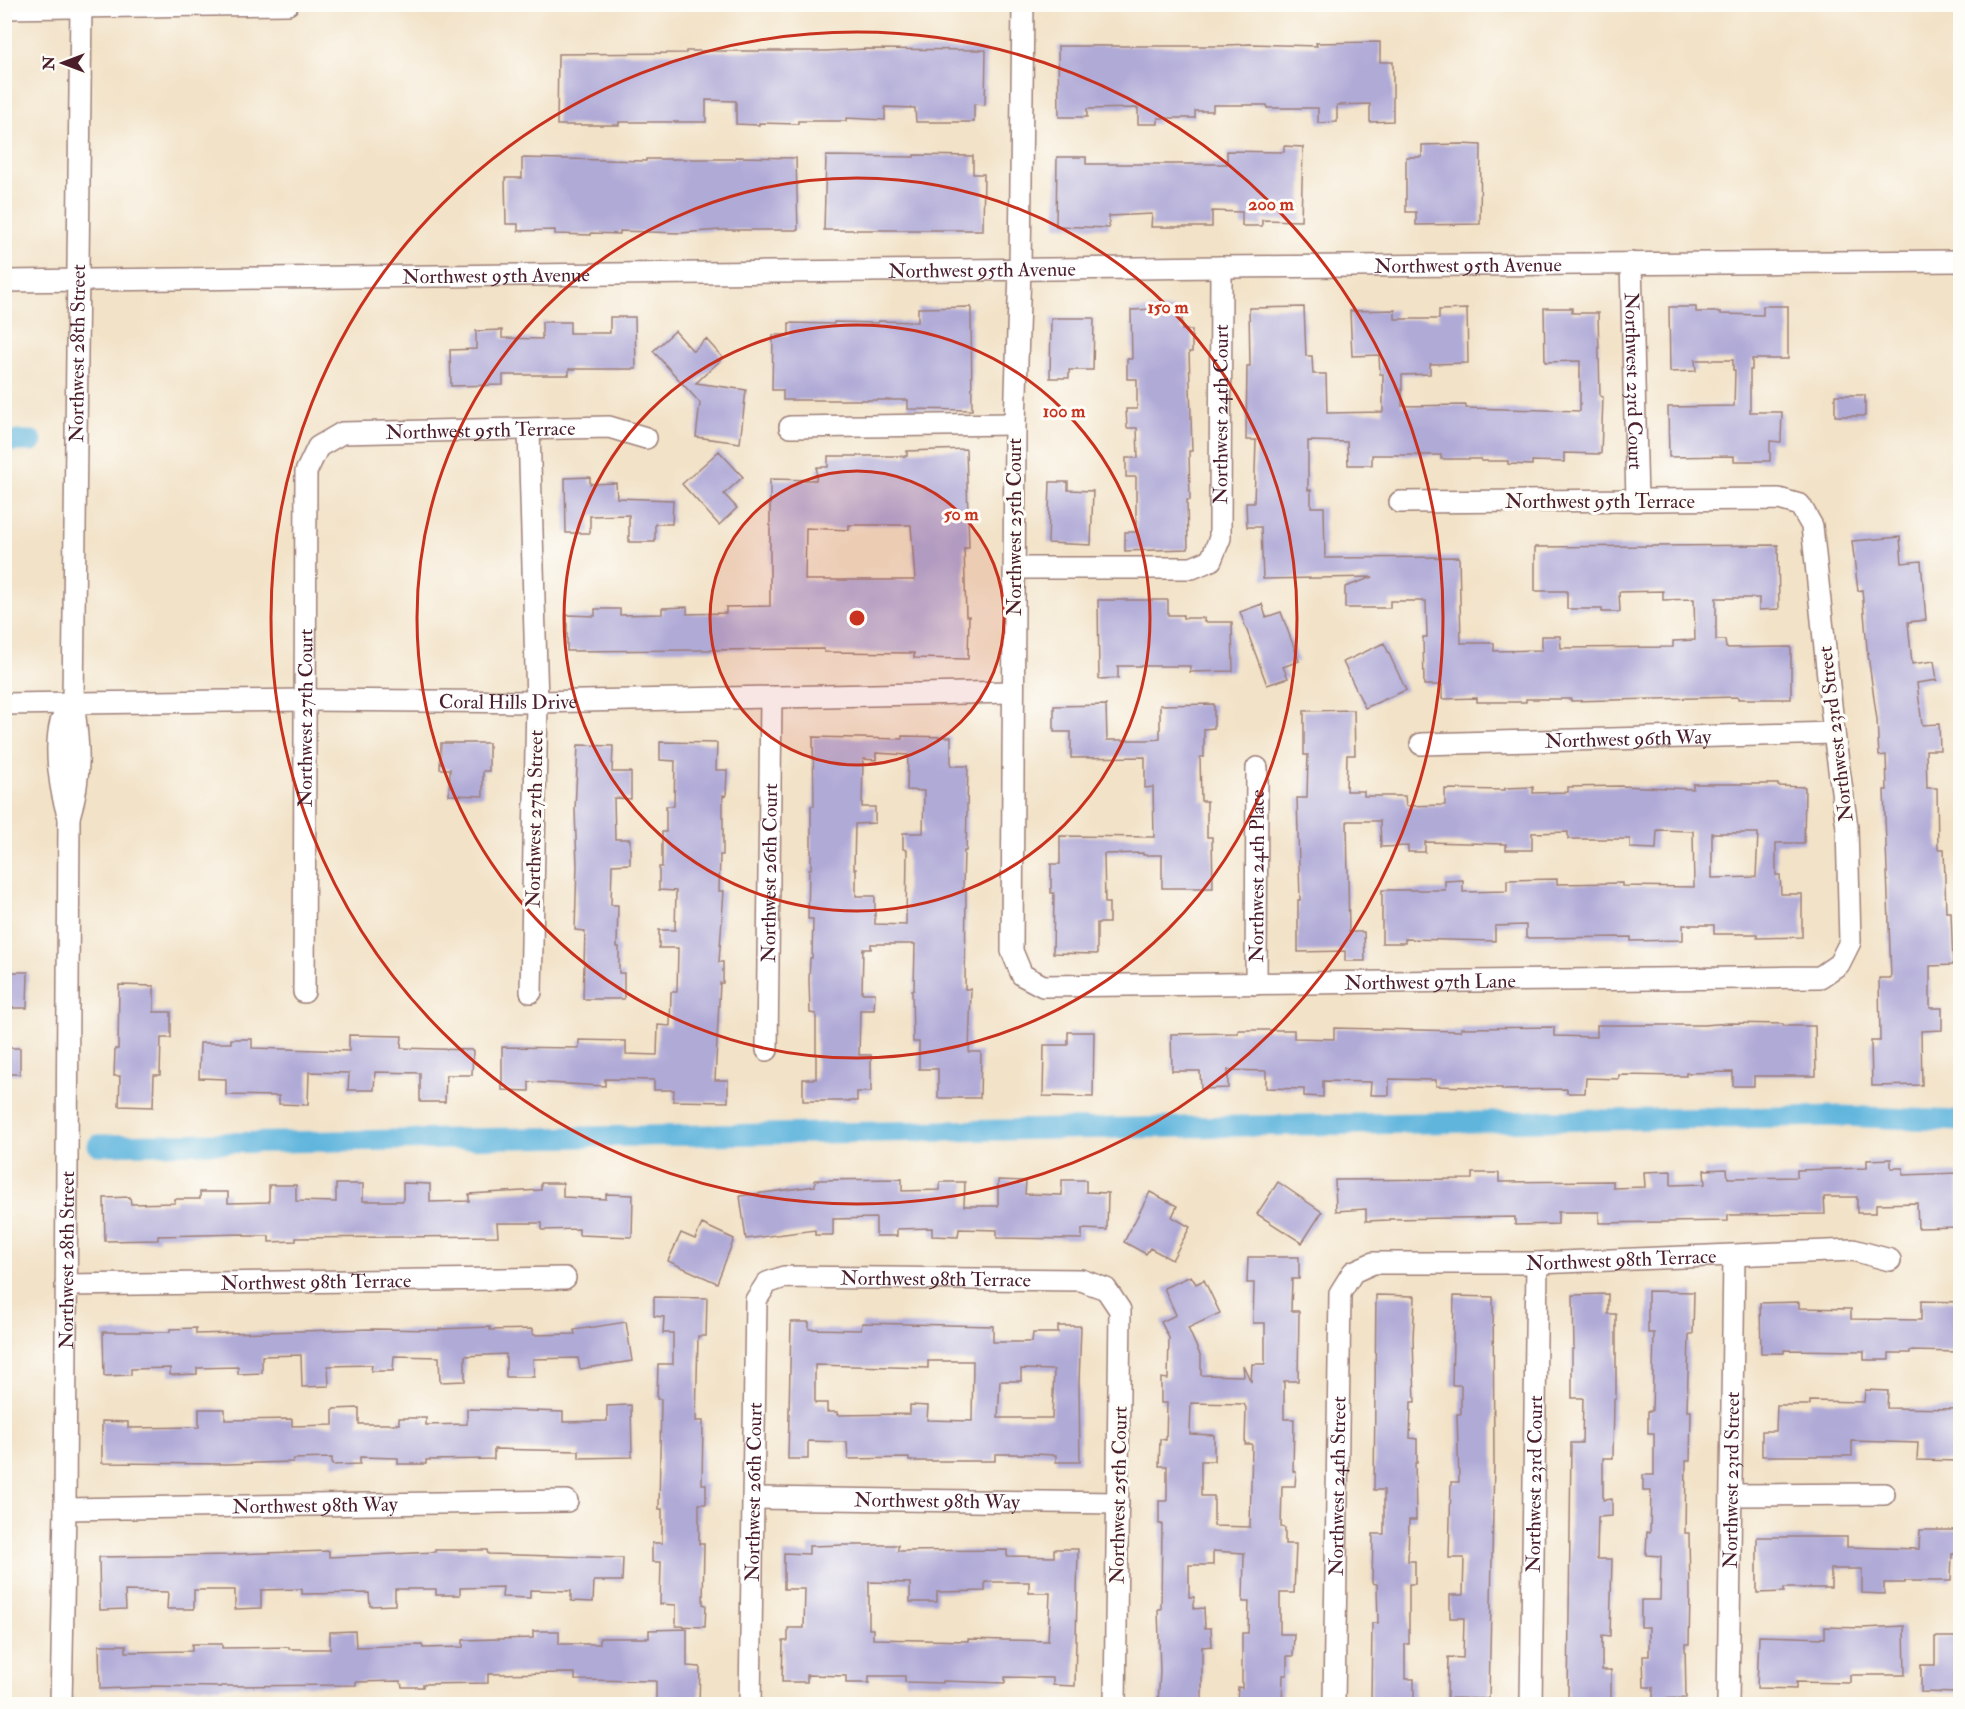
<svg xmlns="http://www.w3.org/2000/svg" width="1965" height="1709" font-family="'IM FELL Double Pica',serif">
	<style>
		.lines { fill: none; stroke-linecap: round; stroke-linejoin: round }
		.canal { stroke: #61b5dd; stroke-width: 21 }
		.building { fill: #b0aad7; fill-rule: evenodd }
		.street-casing { stroke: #9e8079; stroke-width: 24 }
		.street { stroke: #fff; stroke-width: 21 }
		.ring { fill: none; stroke: #c8321e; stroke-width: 3 }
		.labels { text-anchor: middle; stroke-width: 6; stroke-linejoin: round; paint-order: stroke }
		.street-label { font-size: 20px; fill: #4a1f2b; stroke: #fdfcf7 }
		.centre { fill: #c8321e; stroke: #fdfcf7; stroke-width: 3 }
		.ring-label { font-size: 18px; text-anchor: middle; font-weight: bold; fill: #c8321e; stroke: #fdfcf7; stroke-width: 6; stroke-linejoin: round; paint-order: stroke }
	</style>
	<rect width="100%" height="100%" fill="#fdfcf7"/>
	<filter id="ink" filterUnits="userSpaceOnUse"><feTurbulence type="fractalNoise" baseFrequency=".0167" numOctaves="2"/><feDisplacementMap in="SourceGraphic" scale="12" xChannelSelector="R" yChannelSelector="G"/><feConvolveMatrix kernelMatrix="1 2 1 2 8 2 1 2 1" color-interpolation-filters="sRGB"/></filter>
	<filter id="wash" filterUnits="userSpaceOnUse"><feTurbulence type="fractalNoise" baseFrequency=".008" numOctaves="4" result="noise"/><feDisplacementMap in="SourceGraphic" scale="24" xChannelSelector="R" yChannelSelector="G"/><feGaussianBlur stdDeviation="1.35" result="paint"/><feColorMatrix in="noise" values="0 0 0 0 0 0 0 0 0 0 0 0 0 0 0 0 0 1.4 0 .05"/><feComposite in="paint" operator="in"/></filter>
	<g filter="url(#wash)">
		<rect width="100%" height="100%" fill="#f2e2c7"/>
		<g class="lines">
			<path class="canal" d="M4,441H32
				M98,1145L1842,1116L1960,1121"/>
		</g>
		<g id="blocks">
			<path class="building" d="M1380,42V62H1393V121L1370,122V104L1337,105V122L1318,123V108H1267V105H1213V111H1195V118H1158V124H1138V108L1087,109V117H1059L1058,46H1228V45L1250,44L1317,46L1316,43Z
				M865,49L986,50L985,105L974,104V122H916L915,108L885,107V120L846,118V121H798V124L759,123V125L736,124V101L706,100V122H619V125H557L558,54L686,53V51H825Z
				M1461,144L1481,145L1480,224L1416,225V212H1406V157H1422V145Z
				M1284,146L1303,147L1301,221L1262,220V226H1242V212L1212,211V227H1151L1152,214L1109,216V228L1056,226L1057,157H1086V164H1227V151L1284,152Z
				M914,155L973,156V174H984L983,230H824L826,156L914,157Z
				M735,157L796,158L798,230H720L680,233L620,231V234L591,233V235L555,234V230L518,231V224H506L505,178H522V158L646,161V159H735Z
				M1763,306H1788V359H1752V370H1750V412H1782L1781,442L1770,441V461H1734V456L1669,457L1668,407L1734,406L1735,370H1733V360H1695L1696,371L1670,372L1669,307H1696V312H1721V314L1763,315Z
				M971,307L972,410L908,409V400H783V390H772L773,335H789V323L834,324V322L878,323V321L918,322V308Z
				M1304,307L1306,356H1312L1313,374H1326L1327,413L1383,412V374H1380L1379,355L1352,356L1350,311L1395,310V319H1439V310L1467,309L1468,363L1430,364V374L1402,375V406L1466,405V408L1580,411V361L1545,362L1544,308H1572V313H1598L1600,396L1603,397L1601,454L1564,453V462L1532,461V465L1508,464V461H1481V459H1441V455H1372V465H1348L1347,442L1308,441V490H1311V507H1324L1325,558L1459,557L1461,643H1494V651L1542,650V636H1560L1561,648L1673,647V641L1695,640L1694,599L1663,600V591L1619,592L1620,612H1602V609H1567V591H1535V547L1778,545L1779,609L1759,610V598H1716V640H1725L1726,648L1791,647V699H1738V697L1571,701V699H1526V702H1477V698L1442,699V685H1424L1423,637H1427L1426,601H1390V608H1345V587L1373,577L1263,579L1261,527H1247L1246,503H1254L1256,440H1246L1247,366H1250L1249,308Z
				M1182,308V330H1192V352H1189L1192,451H1189L1190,500H1187L1188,549L1125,551V532H1136V477H1126V458H1138L1137,428H1127L1126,409H1137V379H1127V359H1132L1131,310Z
				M610,317H635L636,369H569V375H503V385L451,386L450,350L476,349V331L502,330V338L542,339V322H570V333H610Z
				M1051,318H1094L1093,370H1069V378H1050Z
				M675,331L693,351L706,339L723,358L696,383L746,390L740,443L696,437L700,403L653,351Z
				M1835,395H1865V416H1835Z
				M966,449L969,548H964L966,616H969L968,659L914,658V653L824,652V649L567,651V615L595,616V609H620V615L662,614V608L687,607V614L726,613V607L770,606V479L816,480L817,467H828V456H907V451ZM849,525H911L915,580H805L806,528L849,530Z
				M719,451L743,477L724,494L737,508L719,525L682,484Z
				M590,477V484L616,483L617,498L673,500L672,524H655V542H629V515L590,516V533H566L565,478Z
				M1050,482H1068V490L1093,491L1091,545L1048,543Z
				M1900,537L1902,563L1921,561L1926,620L1908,622L1912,664L1934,661L1937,680L1917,683L1922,725L1939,724L1940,750H1926L1927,788H1937L1938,849H1944L1946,912H1951L1953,965L1930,966V1008H1942V1030L1921,1031L1922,1085L1872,1086L1871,1041H1880L1879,978H1891L1884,790H1887L1886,755L1879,756L1877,720L1867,648L1862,590L1858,591L1852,541Z
				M1098,600H1168V615H1183V618H1204V622H1232L1233,671L1190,672V666H1118V678L1099,679Z
				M1262,604L1266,617L1281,612L1299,661L1283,667L1288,678L1267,685L1240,612Z
				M1384,643L1406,690L1365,708L1343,662Z
				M1214,704V728L1204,729V757H1200L1201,801H1207V837H1212L1213,888H1162V855H1143V853L1104,854L1105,903H1109V923H1097V954L1053,953L1054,893H1051V864H1060V836L1154,837L1153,787L1145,788V757L1071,758V732H1054V706L1106,705L1107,740H1147L1160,739V705Z
				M1354,710L1355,755H1347L1346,791H1364V796H1405L1406,806L1445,805V789L1505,790V788L1533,787V793L1568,792V787L1620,786L1693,789V784H1778V786L1805,787L1804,843H1776V875H1780L1781,894H1802V937L1757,938V934H1714V925H1683V940L1631,941V937L1526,938V925L1495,926V941L1405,939V943H1382V890H1445V881L1463,880V892L1507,891V880L1557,879V884L1622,883V886L1694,887L1693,831L1657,830L1656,849L1630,848V839H1568V832L1532,833V850H1506V844L1425,842V852H1408V846L1381,847L1380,821H1347L1349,932H1364L1365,961H1345V951L1298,952V900H1300L1297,798H1307L1308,755H1304V711ZM1712,833H1758L1756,877L1712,878Z
				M902,736L951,737V766H968L966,851H964L963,890H966L965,989H971L969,1052H981L980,1098H938V1069H919V1042H913L912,990H914L915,944H871V949H863L862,993H875L874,1010H860L859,1055H871V1092H857V1101H803V1079H816V1014L810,1013L809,980L810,958H812L813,919H808L809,869H811V806H814L813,737L902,739ZM876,753L908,755L907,790L924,791L923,833H903V849L907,850L906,925L875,924V896H856V869H854L855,824L875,823V807H862L863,759L876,760Z
				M660,742L717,743L716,770H727L726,796L723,795V855H720L719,891H724L719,962H723V983H720L715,1080H728V1102L673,1101L674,1090H654V1080L605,1079V1086L529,1082V1091L502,1090V1047L579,1048V1040L626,1041V1054L657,1055L658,1025L670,1026L671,992H677L678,948H659V930H675L676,891L659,890V867H662V832H666V806H674L675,761L660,760Z
				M441,743H489V771H483V796L449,795L450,769H440Z
				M578,745L613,746L612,772H631V799L614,798L615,839H630V864L612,865L611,905H618L617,947H619V973H624V999H583L585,931L575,930L577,865L575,810Z
				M4,972H28L27,1008H4Z
				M119,985L154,986V1012H171V1038H161L160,1075H154L153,1107L119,1106L120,1076H114L115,1049H118Z
				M1729,1023L1783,1024V1026H1815L1816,1076H1754V1086H1733V1072L1686,1073V1076L1619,1075V1079L1586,1078L1585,1093H1567V1089L1502,1090V1088L1436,1086V1080L1389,1079V1095H1370L1371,1082L1323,1081V1097L1304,1096V1089L1266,1088V1071L1228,1070V1088L1201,1089L1200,1071H1172L1171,1034L1238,1033V1030H1294V1038L1334,1039V1028L1461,1031V1028L1554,1027V1036L1597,1037V1025H1704Z
				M1068,1032H1094L1093,1097L1043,1096L1044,1045H1068Z
				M349,1035L402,1036L401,1048L473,1050L472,1075H446L445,1102H420V1073L375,1072L374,1090H348L349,1073L309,1072L308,1105L279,1104V1096L226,1095V1079L199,1078L200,1043H231V1039H252V1048L349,1051Z
				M4,1048H20V1074H4Z
				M1891,1159V1168H1903V1175L1958,1173L1959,1227L1918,1228L1917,1203L1876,1204V1213H1857V1197H1824L1825,1214L1728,1215V1221L1599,1223V1212H1558V1224L1515,1225V1217L1389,1219V1220L1366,1221V1209L1336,1211L1335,1180L1472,1179V1173H1499V1182L1613,1181V1188L1645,1187L1644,1172L1671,1171V1185L1705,1184L1704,1170L1727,1169L1728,1178L1797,1177V1170L1867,1168V1160Z
				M902,1179V1191L940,1190V1182H965L964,1206H998V1180L1026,1181L1025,1194L1062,1195V1180H1086V1192L1108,1193L1107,1230L1082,1229V1239L997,1238V1230L959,1229L958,1237L932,1236V1228L897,1229V1236H876V1218L833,1219V1235H815V1230L746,1239L740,1196L815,1186V1180Z
				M1278,1182L1322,1212L1302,1243L1257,1214Z
				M403,1183L430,1184V1202L469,1201V1194L541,1190V1183H563V1197L606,1199V1194L633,1195L632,1237L579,1235V1229L542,1230V1223H497L498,1236L296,1238V1241L269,1242V1236H244V1234L158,1236V1240L105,1241L104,1198L130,1197L131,1204L175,1203V1199H200V1192H228V1203L269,1202V1185H296V1201L336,1202V1184H363V1201H403Z
				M1150,1192L1177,1206L1172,1217L1190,1227L1172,1260L1150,1248L1146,1254L1124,1242Z
				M702,1224L734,1239L717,1283L668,1261L681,1233L695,1239Z
				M1248,1257H1299V1279H1292L1291,1311H1299L1298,1381H1284V1419H1294L1293,1471L1296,1472L1295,1486H1282L1281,1527L1285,1528V1544H1296L1294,1593H1280V1634H1294L1293,1656H1287V1675H1283L1282,1704H1237L1238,1687L1242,1688V1633H1248L1249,1602H1243L1244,1553L1213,1551V1565H1189V1597H1194V1609L1204,1608L1205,1628H1211L1212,1646L1202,1647V1704H1158L1160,1672L1158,1609H1161L1162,1524H1159V1501H1167V1466H1159L1160,1439L1166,1440L1167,1403H1161V1378L1168,1379L1169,1338L1161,1322L1176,1315L1164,1288L1191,1276L1196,1284L1204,1280L1220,1313L1188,1328L1201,1357V1375L1244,1376L1243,1365L1251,1382L1252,1364H1265V1323H1253L1254,1283H1247ZM1191,1403L1244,1404L1246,1408L1245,1444H1252L1250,1527L1214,1526V1496H1201V1461H1214V1435L1190,1434Z
				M1648,1291L1694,1292L1693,1334H1689L1687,1411H1691L1690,1461H1686L1685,1533H1689L1690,1594L1689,1644H1685L1686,1698L1653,1699V1687H1644L1643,1656H1649V1627H1641V1600H1660L1661,1556L1646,1555L1647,1532L1650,1533L1651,1491H1643V1475H1654V1433H1648V1411H1652L1654,1333H1648Z
				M1608,1294V1314H1616V1399H1614L1613,1458H1603V1500L1612,1499V1516L1598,1517L1597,1559H1612L1610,1636L1602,1635V1670H1611V1701L1568,1700L1571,1443H1582L1583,1398H1572V1349H1574L1573,1295Z
				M1376,1295L1415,1296L1413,1339L1415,1402H1411L1410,1438L1417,1439V1463H1415L1416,1520H1409L1408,1561H1415V1584H1409V1644H1405V1679H1414V1703H1371L1372,1623H1378L1377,1584L1372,1583L1373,1534H1384V1490H1374Z
				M1454,1296L1493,1297L1494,1463L1489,1699L1447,1698L1448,1657L1463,1658L1464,1618H1450V1595H1463L1464,1558H1449L1451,1482H1459L1457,1414H1461V1385H1452Z
				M654,1297L707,1298L706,1336H698L696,1421H703L702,1484H706V1504H699V1544H704L703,1604L706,1605L705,1627L676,1626V1605L660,1604L661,1562H652V1543H662V1509H659L661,1399H657L658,1364H673V1333H663L664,1317L654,1316Z
				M1921,1301L1960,1302V1352L1910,1351V1353H1889V1360H1864V1351L1784,1350V1353H1761L1760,1303L1799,1302V1308L1851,1309V1319L1921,1320Z
				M626,1322L632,1361L580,1369L578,1358L533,1359L534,1377H506V1354L465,1356V1381L440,1382L439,1357L394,1356L393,1371H371L372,1365L328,1366L329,1386L302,1387L301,1355L262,1356V1373L238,1374V1367L197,1368V1374L170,1375V1368L131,1369V1375L104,1376L103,1332H170V1329L196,1328V1334L372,1329L439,1330V1329L490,1327V1330L533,1329V1335L575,1334L574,1330Z
				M791,1322H809V1329L861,1330L862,1323L993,1326V1342H1032L1033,1333H1058V1326H1081L1079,1382L1080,1462H1056V1455L1031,1454H995V1461H909V1458L848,1459L847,1442L808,1441V1459H788ZM928,1361H973L972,1421L927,1420L928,1406L910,1405V1414L837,1415V1412H827V1403H815V1365L928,1368ZM1021,1369L1054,1370L1052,1418H998L1000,1381H1021Z
				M1865,1390L1888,1391L1887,1408L1960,1409V1461L1917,1460L1918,1443L1852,1441V1456H1762V1431H1776L1777,1405H1810V1401L1864,1402Z
				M631,1405L632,1457L579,1458V1451L494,1449V1459L426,1460V1464H398V1458L360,1457V1464L332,1465V1458L293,1459V1462L226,1464L102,1463V1421L128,1422V1428L199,1427V1409H225V1420L292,1419V1426L333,1425V1409L359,1408V1424H399V1418H426V1425L467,1424V1409L563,1412V1422L607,1421V1406Z
				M1920,1530H1958V1554H1952L1951,1581H1905V1583H1884V1594L1862,1593V1569H1831V1588H1784V1592L1757,1593V1537H1847V1547L1919,1549Z
				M845,1545H898V1551L1007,1550V1556L1054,1557V1549H1078L1075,1686L1053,1685V1678L1005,1677V1683L943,1681V1683L905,1682V1676H869V1683H846V1676L807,1675V1682H782L783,1641H788V1628H804L805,1589H784V1553L809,1554V1546ZM869,1582L910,1583V1602H937V1592L985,1591V1582H1029V1593H1050L1048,1641L968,1639V1641L873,1639V1629H869Z
				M435,1550H487L488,1554L623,1558L622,1581H594L593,1602L571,1601V1591L530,1590V1598L502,1597L503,1587L460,1588V1595H436V1589H395V1605L370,1606L369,1593L302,1594V1589L261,1590V1608L235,1609V1590H194V1609H167L168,1592L125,1591L126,1609L100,1610L99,1557L234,1555V1554L329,1551V1557L435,1552Z
				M1904,1626L1905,1675H1850V1683L1796,1682V1689L1757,1688L1759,1636L1825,1638V1627L1862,1628Z
				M687,1629V1666L700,1667L699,1704H656V1681L575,1680V1673L488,1674V1683L423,1684V1687H402L401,1681L356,1682V1685L221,1686V1687L151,1686V1687L100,1689L99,1645H126V1652L192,1651V1644H222V1648L289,1647V1649H330V1632L355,1631L356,1647L422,1645L423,1648L463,1647V1640L533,1638V1631H559V1644H600V1638H649V1630Z
				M1935,1637H1960V1693L1921,1692V1665H1935Z"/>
		</g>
	</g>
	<g filter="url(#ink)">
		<use href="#blocks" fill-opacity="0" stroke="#9e8079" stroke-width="1.5"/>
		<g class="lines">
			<defs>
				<g id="street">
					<path id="s1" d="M1023,4L1020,269L1015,424L1012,951L1022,975L1043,986L1820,977L1839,964L1850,942L1847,827L1834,733L1812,526L1800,505L1779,499L1400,502"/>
					<path d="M4,8L288,4"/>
					<path id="s2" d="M1631,263L1637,501"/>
					<path id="s3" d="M4,281L1221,267L1960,261"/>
					<path d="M790,427L1015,424"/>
					<path d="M529,430L537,702L531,992"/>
					<path id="s4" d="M1015,568H1192L1211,560L1220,538L1221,267"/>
					<path id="s5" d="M4,704L306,700L537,702L1012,692"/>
					<path id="s6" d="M1421,744L1834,733"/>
					<path d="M69,817C60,792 54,748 61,722C63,715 69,708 73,702"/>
					<path id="s7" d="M1256,984L1257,768"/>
					<path id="s8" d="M304,992L306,472L318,447L342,433L609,427L646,438"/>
					<path id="s9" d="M767,1050L771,697"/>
					<path id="s10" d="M66,1285L565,1278"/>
					<path d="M1731,1495L1884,1494"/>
					<path id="s11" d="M754,1498L1118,1503"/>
					<path id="s12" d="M65,1509L567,1501"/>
					<path id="s13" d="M61,1704L65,1509L69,817C82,775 79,745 73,702L81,4"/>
					<path id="s14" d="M750,1704L756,1300L767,1283L784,1277L1081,1280L1106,1289L1120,1310L1115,1704"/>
					<path id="s15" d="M1334,1704L1340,1293L1353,1272L1373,1263H1537L1853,1250L1890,1260"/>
					<path id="s16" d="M1531,1704L1537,1263"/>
					<path id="s17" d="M1728,1704L1734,1256"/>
				</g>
			</defs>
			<use href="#street" class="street-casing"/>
			<use href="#street" class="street"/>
		</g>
	</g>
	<circle cx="857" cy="618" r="147" fill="#c8321e" fill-opacity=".12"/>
	<g class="ring">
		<circle cx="857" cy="618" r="147"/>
		<circle cx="857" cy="618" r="293"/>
		<circle cx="857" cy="618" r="440"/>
		<circle cx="857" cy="618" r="586"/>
	</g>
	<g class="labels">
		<g class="street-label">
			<text dy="7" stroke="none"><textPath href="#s3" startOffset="1464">Northwest 95th Avenue</textPath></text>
			<text dy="7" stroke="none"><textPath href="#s3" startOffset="978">Northwest 95th Avenue</textPath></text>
			<text dy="7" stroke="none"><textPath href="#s3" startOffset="492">Northwest 95th Avenue</textPath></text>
			<text dy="7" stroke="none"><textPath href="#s13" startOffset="1352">Northwest 28th Street</textPath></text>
			<text dy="7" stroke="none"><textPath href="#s2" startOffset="118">Northwest 23rd Court</textPath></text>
			<text dy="7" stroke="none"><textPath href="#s4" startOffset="345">Northwest 24th Court</textPath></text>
			<text dy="7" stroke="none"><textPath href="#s8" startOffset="714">Northwest 95th Terrace</textPath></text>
			<text x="1600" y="508">Northwest 95th Terrace</text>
			<text transform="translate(1014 527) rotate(-90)" y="7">Northwest 25th Court</text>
			<text dy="7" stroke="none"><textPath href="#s5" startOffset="504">Coral Hills Drive</textPath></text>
			<text dy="7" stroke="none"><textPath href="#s8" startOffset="274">Northwest 27th Court</textPath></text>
			<text transform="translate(1835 734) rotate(-97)" y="7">Northwest 23rd Street</text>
			<text dy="7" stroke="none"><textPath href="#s6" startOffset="207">Northwest 96th Way</textPath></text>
			<text transform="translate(534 819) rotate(-89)" y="7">Northwest 27th Street</text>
			<text dy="7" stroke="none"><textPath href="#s9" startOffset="177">Northwest 26th Court</textPath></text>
			<text dy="7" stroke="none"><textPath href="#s7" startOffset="108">Northwest 24th Place</textPath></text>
			<text dy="7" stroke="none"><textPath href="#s1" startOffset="1384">Northwest 97th Lane</textPath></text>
			<text dy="7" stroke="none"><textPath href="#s15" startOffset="706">Northwest 98th Terrace</textPath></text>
			<text dy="7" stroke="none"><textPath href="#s13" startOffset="444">Northwest 28th Street</textPath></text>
			<text dy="7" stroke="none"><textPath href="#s14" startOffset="594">Northwest 98th Terrace</textPath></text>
			<text dy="7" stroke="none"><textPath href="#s10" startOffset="250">Northwest 98th Terrace</textPath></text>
			<text dy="7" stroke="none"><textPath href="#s17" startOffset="224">Northwest 23rd Street</textPath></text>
			<text dy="7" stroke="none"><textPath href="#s16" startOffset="220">Northwest 23rd Court</textPath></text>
			<text dy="7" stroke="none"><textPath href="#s15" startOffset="218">Northwest 24th Street</textPath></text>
			<text dy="7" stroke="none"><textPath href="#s14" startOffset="212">Northwest 26th Court</textPath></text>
			<text transform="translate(1118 1495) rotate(-89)" y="7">Northwest 25th Court</text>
			<text dy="7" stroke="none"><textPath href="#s11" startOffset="183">Northwest 98th Way</textPath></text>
			<text dy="7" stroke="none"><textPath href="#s12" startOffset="250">Northwest 98th Way</textPath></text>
		</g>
	</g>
	<circle cx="857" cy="618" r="9" class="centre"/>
	<g class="ring-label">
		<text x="1271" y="210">200 m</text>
		<text x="1168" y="313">150 m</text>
		<text x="1064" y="417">100 m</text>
		<text x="961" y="520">50 m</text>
	</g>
	<rect width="1965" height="1709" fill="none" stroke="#fdfcf7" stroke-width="24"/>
	<g transform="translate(63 63) rotate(270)" stroke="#fdfcf7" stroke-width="4.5" paint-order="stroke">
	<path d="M0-4.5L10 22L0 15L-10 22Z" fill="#4a1f2b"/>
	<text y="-9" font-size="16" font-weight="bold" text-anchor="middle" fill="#4a1f2b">N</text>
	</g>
</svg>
